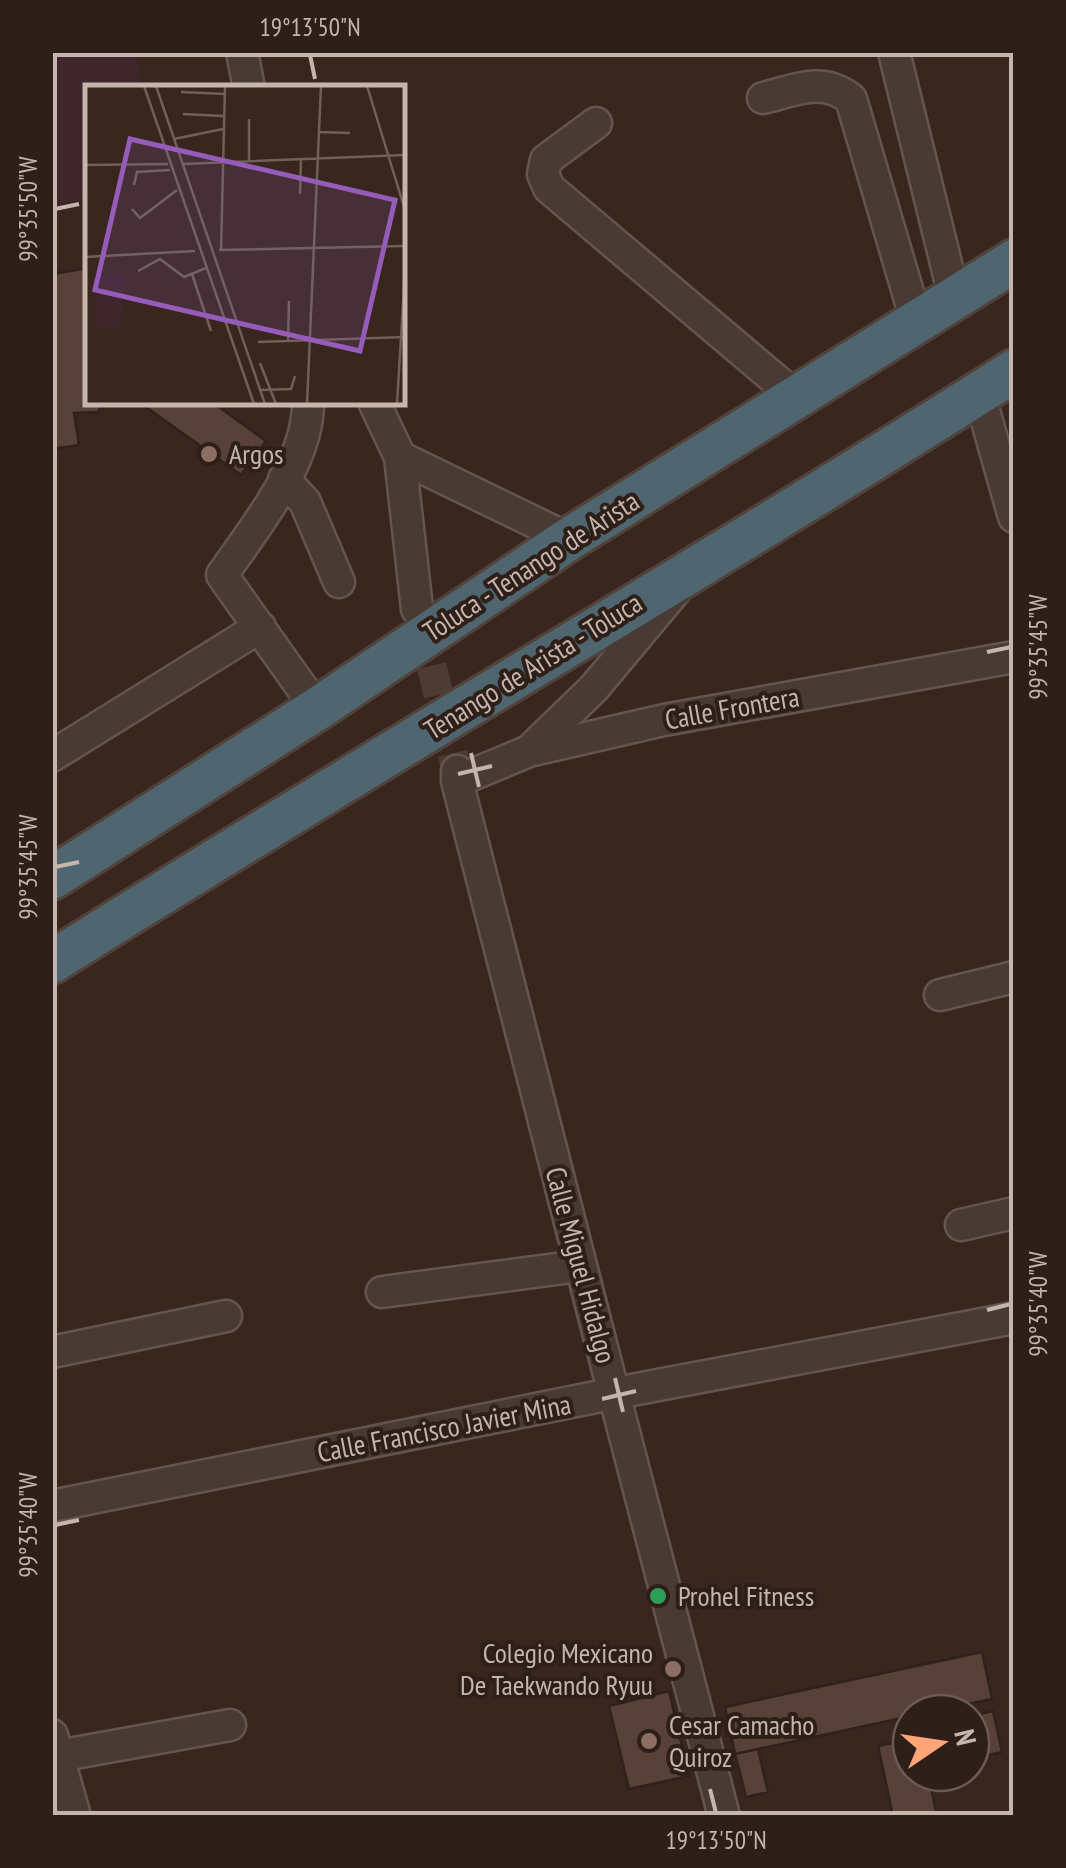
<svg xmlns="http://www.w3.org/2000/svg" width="1066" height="1868" font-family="'PT Sans Narrow',sans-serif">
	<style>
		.green { fill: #3f252c }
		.building { fill: #574138; stroke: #30211a; stroke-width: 2.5 }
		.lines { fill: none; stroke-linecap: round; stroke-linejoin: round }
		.minor-tunnel { stroke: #4e3c34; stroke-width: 30; stroke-dasharray: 30 15; stroke-linecap: butt }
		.minor-casing { stroke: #64554d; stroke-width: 35 }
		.highway-casing { stroke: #51423a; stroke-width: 48 }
		.minor { stroke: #493a33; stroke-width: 30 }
		.highway { stroke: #4f6570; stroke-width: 42 }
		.ticks { fill: none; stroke: #c6b5ad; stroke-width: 4 }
		.education-dot { fill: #8d6e63; stroke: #2e1f18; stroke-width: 4 }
		.leisure-dot { fill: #2e9e5b; stroke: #2e1f18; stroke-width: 4 }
		.labels { text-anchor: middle; stroke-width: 8; stroke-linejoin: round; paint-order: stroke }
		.poi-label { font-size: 28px; fill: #c6b5ad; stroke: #2e1f18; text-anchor: start }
		.street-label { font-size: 28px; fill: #c6b5ad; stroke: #2e1f18 }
		.inset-road { fill: none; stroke: #716058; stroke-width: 2.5 }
		.view { fill: #955cb9; fill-opacity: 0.15; stroke: #955cb9; stroke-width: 5 }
		.inset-edge { fill: none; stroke: #c6b5ad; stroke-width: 5 }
		.neatline { fill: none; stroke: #c6b5ad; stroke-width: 4 }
		.ticks-label { font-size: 25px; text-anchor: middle; fill: #c6b5ad }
	</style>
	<rect width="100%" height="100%" fill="#39271f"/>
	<path class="green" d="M53,52L136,53L141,87L88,88L87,199L53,205Z"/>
	<path class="building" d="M82,269L88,271V402L103,403L98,412L74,413L79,445L52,449V274Z
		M139,402H212L266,441L241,475Z
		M982,1652L992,1699L926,1713H911V1716L735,1754L725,1707Z
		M669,1691L689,1776L629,1789L609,1706Z
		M993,1711L1002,1752L975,1758L971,1716Z
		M911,1739V1773H928L937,1816H893L878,1746Z
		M758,1749L768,1792L746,1797L735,1754Z"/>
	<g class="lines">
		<path class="minor-tunnel" d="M421,622L457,771"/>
		<defs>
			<path id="minor" d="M242,52L249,88
				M894,52L954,296
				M763,98C795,90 823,76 851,99L916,320
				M596,123L546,160L543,174L549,188L795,396
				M979,393L1014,517
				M308,402C309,462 255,527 222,575L317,709
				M374,402L400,457L417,609
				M400,457L569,539
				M284,479L305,502L339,582
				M531,749L594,688L675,591
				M52,756L260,627
				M457,771V781C544,1127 634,1471 724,1816
				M457,781L529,751L664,720L1014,657
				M940,995L1014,977
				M961,1225L1014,1213
				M382,1292L579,1266
				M52,1352L226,1316
				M52,1506L616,1393L1014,1318
				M52,1735L75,1816
				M58,1756L230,1725"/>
			<path id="highway" d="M52,878L317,709L569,539L1014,261
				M52,962C370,761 696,573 1014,371"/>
		</defs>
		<use href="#minor" class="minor-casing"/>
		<use href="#highway" class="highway-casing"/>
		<use href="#minor" class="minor"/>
		<use href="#highway" class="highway"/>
	</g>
	<path class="ticks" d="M310,55L315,79M55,209L79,204M987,652L1011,647M471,753L479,787M458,774L492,766M55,867L79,862M987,1310L1011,1304M615,1378L623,1412M602,1399L636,1391M55,1525L79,1520M710,1789L716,1813"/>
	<g class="education-dot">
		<circle cx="209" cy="454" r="10"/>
		<circle cx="673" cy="1669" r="10"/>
		<circle cx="649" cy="1741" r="10"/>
	</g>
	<circle class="leisure-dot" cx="658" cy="1596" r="10"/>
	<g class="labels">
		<g class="poi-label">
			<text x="229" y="464">Argos</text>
			<text x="678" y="1606">Prohel Fitness</text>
			<text x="653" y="1663" text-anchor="end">Colegio Mexicano<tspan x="653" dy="32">De Taekwando Ryuu</tspan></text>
			<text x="669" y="1735">Cesar Camacho<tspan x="669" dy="32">Quiroz</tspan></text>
		</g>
		<g class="street-label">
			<text transform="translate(531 566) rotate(-33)" y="10">Toluca - Tenango de Arista</text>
			<text transform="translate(533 666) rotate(-32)" y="10">Tenango de Arista - Toluca</text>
			<text transform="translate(732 708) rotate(-10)" y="10">Calle Frontera</text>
			<text transform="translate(581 1265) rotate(75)" y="10">Calle Miguel Hidalgo</text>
			<text transform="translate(444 1428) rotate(-11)" y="10">Calle Francisco Javier Mina</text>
		</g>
	</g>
	<g transform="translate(85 85)">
		<rect width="320" height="320" fill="#39271f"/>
		<path d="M12,189L40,190L35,245L9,241Z" fill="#3f252c"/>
		<path class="inset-road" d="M59,1L169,319M71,1L180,319M282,1L320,125M96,7L140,9M98,29L138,31M233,47L265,48M89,54L138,44M164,77V34M98,79L320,70M0,80L83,79M49,100L52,87L85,85M215,109L216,75M47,124L55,133L92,105M134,165L320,161M136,166L140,1M0,172L110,166M53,186L75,174L99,192L121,183M107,189L126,246M203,256L204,216M173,257L320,252M175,278L191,319M175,305L206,304L210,291M222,319L236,1M312,319L320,185"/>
		<path class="view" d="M45,54L310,115L275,266L10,205Z"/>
		<rect width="320" height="320" class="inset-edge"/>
	</g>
	<rect width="1066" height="1868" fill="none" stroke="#2e1f18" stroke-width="110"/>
	<g transform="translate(941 1743) rotate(77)"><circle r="48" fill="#2e1f18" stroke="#6b5b54" stroke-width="2.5"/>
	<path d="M0-8L18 38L0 25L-18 38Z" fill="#fea67a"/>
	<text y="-15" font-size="28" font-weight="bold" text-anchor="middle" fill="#c6b5ad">N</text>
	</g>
	<rect x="55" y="55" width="956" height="1758" class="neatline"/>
	<g class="ticks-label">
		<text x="310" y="36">19°13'50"N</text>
		<text transform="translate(28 209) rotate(-90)" y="9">99°35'50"W</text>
		<text transform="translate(1038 647) rotate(-90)" y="9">99°35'45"W</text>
		<text transform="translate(28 867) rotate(-90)" y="9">99°35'45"W</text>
		<text transform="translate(1038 1304) rotate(-90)" y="9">99°35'40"W</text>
		<text transform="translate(28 1525) rotate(-90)" y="9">99°35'40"W</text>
		<text x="716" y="1849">19°13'50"N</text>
	</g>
</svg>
